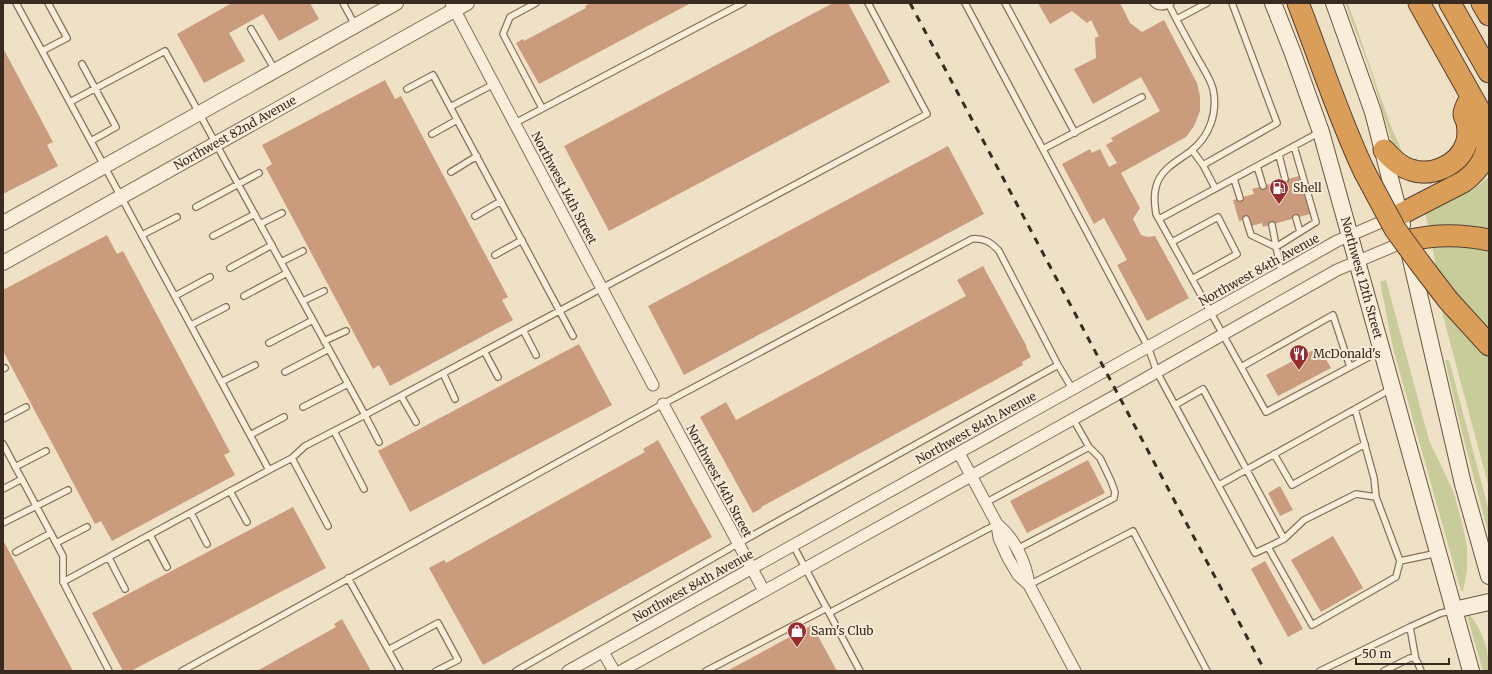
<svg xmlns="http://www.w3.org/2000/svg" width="1492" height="674" font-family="Merriweather,serif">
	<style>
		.green { fill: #c8cc9a }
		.building { fill: #cb9b7d }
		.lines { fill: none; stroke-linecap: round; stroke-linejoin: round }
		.service-casing { stroke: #89725c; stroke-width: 8 }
		.minor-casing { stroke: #89725c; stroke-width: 13 }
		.tertiary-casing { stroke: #89725c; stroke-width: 16 }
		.secondary-casing { stroke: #6b543f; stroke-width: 18 }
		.motorway-casing { stroke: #574130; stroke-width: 23 }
		.service { stroke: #f8eed9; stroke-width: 5.5 }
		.minor { stroke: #f8eed9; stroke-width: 11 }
		.tertiary { stroke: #f8eed9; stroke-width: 14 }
		.secondary { stroke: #f8eed9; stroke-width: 16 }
		.motorway { stroke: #db9e59; stroke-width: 21 }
		.rail { stroke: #392b1f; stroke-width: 3; stroke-dasharray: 7 7; stroke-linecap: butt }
		.motorway-bridge-casing { stroke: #574130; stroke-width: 23; stroke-linecap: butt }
		.motorway-bridge { stroke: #db9e59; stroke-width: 21 }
		.labels { text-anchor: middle; stroke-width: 4; stroke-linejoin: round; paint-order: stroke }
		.street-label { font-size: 12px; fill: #392b1f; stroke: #f5ebd6 }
		.poi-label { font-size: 12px; fill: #392b1f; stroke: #f5ebd6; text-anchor: start }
	</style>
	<rect width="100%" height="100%" fill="#eee1c6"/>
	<path class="green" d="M1345,3H1347L1349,6C1363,45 1376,85 1390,124C1394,135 1400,144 1403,155L1395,147L1391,139L1370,70Z
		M1489,177V234L1429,229L1425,214L1475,188Z
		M1432,243L1489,246V333L1436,269Z
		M1386,280L1429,440L1454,493L1463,527L1467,547V571L1463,591H1461L1393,348L1380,282Z
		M1439,301L1462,328L1489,357V488Z
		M1445,360H1449L1489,511V536L1462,432Z
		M1470,615C1483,632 1489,649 1489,671H1483L1467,616Z"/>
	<path class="building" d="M232,3H310L319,19L279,41L263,14L229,33L245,61L204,83L177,34Z
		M590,3H691L539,84L516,43L523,39L524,41L586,8L585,6Z
		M833,3H848L890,82L609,231L564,146Z
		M1038,3H1120L1130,23L1142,32L1164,20L1197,83L1200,96V111L1194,126L1186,137L1121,173L1140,208L1133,219L1141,235L1148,237L1155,236L1189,298L1147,321L1117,265L1127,260L1104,218L1094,224L1062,164L1090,149L1092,153L1100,149L1109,167L1117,163L1106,145L1113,141L1111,138L1160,111L1141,77L1093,104L1074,69L1096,58L1095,38L1099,36L1091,20L1087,23L1072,11L1050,24Z
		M3,48L53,142L47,145L58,166L3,194Z
		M385,80L395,99L401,96L508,297L502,300L513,320L390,386L379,365L373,369L266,168L272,164L262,145Z
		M948,146L984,214L684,375L648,306Z
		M1299,176L1310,214L1263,227L1262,223L1251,226L1249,218L1239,221L1233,200L1254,194L1252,189Z
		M107,235L117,254L123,251L230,452L224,455L235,475L112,541L101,521L95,524L3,351V290Z
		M983,266L1027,347H1026L1031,357L1022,362L1023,365L761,507L762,508L753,513L700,417L726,402L736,420L966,296L957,280Z
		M579,344L612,405L410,512L378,451Z
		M1319,347L1331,368L1278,396L1266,375Z
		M658,440L712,537L483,665L429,568L444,560L446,563L645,452L643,449Z
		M1088,460L1105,493L1027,533L1010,501Z
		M1280,486L1293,510L1280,516L1268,493Z
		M293,507L326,568L131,671H123L92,613Z
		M1333,536L1363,588L1321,612L1291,560Z
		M3,540L73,671H3Z
		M1265,561L1303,629L1288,637L1251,569Z
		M342,619L371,671H257L336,627L334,624Z
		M812,625L837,671H727Z"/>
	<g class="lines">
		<defs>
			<path id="service" d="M343,3L355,25
				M536,3L510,17L503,34L542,108
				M965,3L1148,347L1157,372L1164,385L1255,553L1268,547
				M1005,3L1075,133
				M1153,3C1158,8 1165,8 1171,3
				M1169,5C1178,23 1188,41 1198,59C1203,68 1210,78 1213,89C1218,112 1210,136 1191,151C1178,161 1160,169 1156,187C1153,197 1155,205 1156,214L1266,412L1380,351
				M1177,19L1207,3
				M251,29L275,70
				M42,51L67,38L48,3
				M82,64L116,127L91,141
				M407,89L433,75L573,336
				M70,102L165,51L365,415L927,114L868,3
				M450,107L494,84
				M515,123L743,3
				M432,134L457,120
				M1043,149L1142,97
				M1192,150L1203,165L1277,123L1232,3
				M1279,155L1285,179
				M1203,165L1215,188
				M1257,166L1263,186
				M451,172L477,156
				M1234,179L1240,198
				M196,207L259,173
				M475,216L501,201
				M1296,218L1300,232
				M1159,219L1320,132
				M1246,219L1251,235L1276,247L1316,222L1294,146
				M260,224L282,213
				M1272,225L1281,272
				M142,235L177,217
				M213,236L255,214
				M1172,242L1218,217L1237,254L1192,279
				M495,255L522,240
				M281,262L303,251
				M230,268L272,245
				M175,296L210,277
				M244,296L287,273
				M303,301L324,291
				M191,325L226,307
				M523,330L536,355
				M324,341L346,331
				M269,343L313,320
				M484,351L498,377
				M1241,367L1333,315L1350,367
				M3,369L5,368
				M285,372L329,349
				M443,373L455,399
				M221,382L255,365
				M401,396L416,422
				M1175,405L1203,389L1284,539
				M303,407L348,384
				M1355,409L1374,478L1376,497L1400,561
				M3,419L26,407
				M334,431L364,489
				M250,435L284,417
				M3,444L63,556V582L269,470L16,3
				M1274,454L1292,485L1365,444
				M292,458L305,446L365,415L379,442
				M15,467L46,451
				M269,470L292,458L328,526
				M1219,485L1391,389
				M3,489L22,479
				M230,491L247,522
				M1376,497L1356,494L1304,520L1284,539L1268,547L1312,625L1396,577L1400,561L1438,553
				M985,503L1089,447
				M191,513L207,544
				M3,523L68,490
				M150,535L167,567
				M56,543L87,527
				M793,545L860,671
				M1017,549L1114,498L1115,492L1111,481L1100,458L1089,447L1073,419
				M16,552L51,533
				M109,558L125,589
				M348,578L400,671
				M63,582L109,671
				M1029,585L1133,531L1207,671
				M829,613L997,524
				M1410,627L1416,661
				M388,650L438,623L458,660L436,671
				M182,671L663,404L972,239C984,238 991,242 999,251L1058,365L1073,390
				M516,671L739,543L1058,365
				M706,671L827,608
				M1320,671L1410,627L1441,613L1452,611
				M1384,671L1410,658H1414L1417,661L1421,671"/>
			<path id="minor" d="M451,3L653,385
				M663,404L764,591
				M959,453L997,524L999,538L1008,558L1018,575L1029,585L1075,671
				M997,524C1015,539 1026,562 1029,585
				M603,652L614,671
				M568,671L1291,267L1337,241L1393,217
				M621,671L1118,394L1337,270L1406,241"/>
			<g id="tertiary">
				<path d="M3,223L396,3"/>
				<path id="s1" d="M3,263L467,3"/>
			</g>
			<g id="secondary">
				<path id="s2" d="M1273,3L1292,51L1321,132L1471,671"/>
				<path d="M1334,3L1373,112L1402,225"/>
				<path d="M1409,251L1463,484L1489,576"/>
				<path d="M1454,610L1489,602"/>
			</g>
			<path id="motorway" d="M1298,3C1320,59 1338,116 1364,171
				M1450,3L1489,72
				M1482,3L1489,15
				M1384,150C1391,158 1400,167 1411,170C1432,177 1459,165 1466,144C1469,137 1468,129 1467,122C1466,120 1464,116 1464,114C1464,109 1469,101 1471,97
				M1399,215L1463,182C1479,171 1490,154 1487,134C1486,127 1483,121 1482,115L1419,3
				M1406,241C1434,234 1461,234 1489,240
				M1448,300L1489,345"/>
		</defs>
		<use href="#service" class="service-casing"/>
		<use href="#minor" class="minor-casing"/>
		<use href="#tertiary" class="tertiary-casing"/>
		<use href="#secondary" class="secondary-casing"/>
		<use href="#motorway" class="motorway-casing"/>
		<use href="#service" class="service"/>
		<use href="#minor" class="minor"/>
		<use href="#tertiary" class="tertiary"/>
		<use href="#secondary" class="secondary"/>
		<use href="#motorway" class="motorway"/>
		<path class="rail" d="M910,3L1265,671"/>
		<defs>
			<path id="motorway-bridge" d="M1364,171L1395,229L1419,262L1448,300"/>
		</defs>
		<use href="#motorway-bridge" class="motorway-bridge-casing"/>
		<use href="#motorway-bridge" class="motorway-bridge"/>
	</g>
	<defs>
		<symbol id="fuel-pin" viewBox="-11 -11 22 30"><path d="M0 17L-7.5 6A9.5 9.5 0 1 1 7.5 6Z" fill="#972d31" stroke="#f5ebd6"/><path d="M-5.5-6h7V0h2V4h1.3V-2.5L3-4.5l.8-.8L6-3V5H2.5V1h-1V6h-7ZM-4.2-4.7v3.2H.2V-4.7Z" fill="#fff"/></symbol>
		<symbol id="restaurant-pin" viewBox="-11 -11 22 30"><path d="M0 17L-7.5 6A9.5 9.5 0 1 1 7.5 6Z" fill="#972d31" stroke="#f5ebd6"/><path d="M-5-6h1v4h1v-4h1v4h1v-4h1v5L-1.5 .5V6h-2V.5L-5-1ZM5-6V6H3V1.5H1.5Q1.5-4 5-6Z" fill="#fff"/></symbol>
		<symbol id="shop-pin" viewBox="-11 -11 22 30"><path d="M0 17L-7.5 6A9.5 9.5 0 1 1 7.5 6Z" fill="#972d31" stroke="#f5ebd6"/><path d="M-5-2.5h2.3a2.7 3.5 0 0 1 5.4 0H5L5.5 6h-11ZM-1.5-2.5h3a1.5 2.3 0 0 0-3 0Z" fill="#fff"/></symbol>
	</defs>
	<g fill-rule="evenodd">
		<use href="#fuel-pin" x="1268" y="177" width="22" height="30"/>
		<use href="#restaurant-pin" x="1288" y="343" width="22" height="30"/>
		<use href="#shop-pin" x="786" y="620" width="22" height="30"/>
	</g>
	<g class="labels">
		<g class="street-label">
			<text dy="4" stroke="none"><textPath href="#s1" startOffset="266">Northwest 82nd Avenue</textPath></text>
			<text transform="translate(564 188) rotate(62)" y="4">Northwest 14th Street</text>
			<text transform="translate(1259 270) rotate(-29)" y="4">Northwest 84th Avenue</text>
			<text dy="4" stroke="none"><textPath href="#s2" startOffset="289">Northwest 12th Street</textPath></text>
			<text transform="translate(976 428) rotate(-29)" y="4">Northwest 84th Avenue</text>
			<text transform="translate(719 481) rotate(62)" y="4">Northwest 14th Street</text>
			<text transform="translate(693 586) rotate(-29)" y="4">Northwest 84th Avenue</text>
		</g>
		<g class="poi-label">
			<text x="1293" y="192">Shell</text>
			<text x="1313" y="358">McDonald's</text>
			<text x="811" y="635">Sam's Club</text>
		</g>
	</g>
	<rect width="1492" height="674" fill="none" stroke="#392b1f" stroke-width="8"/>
	<path d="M1356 658v6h93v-6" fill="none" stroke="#392b1f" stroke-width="2"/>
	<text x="1362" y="658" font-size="12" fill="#392b1f" stroke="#f5ebd6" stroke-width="3" paint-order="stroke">50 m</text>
</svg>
